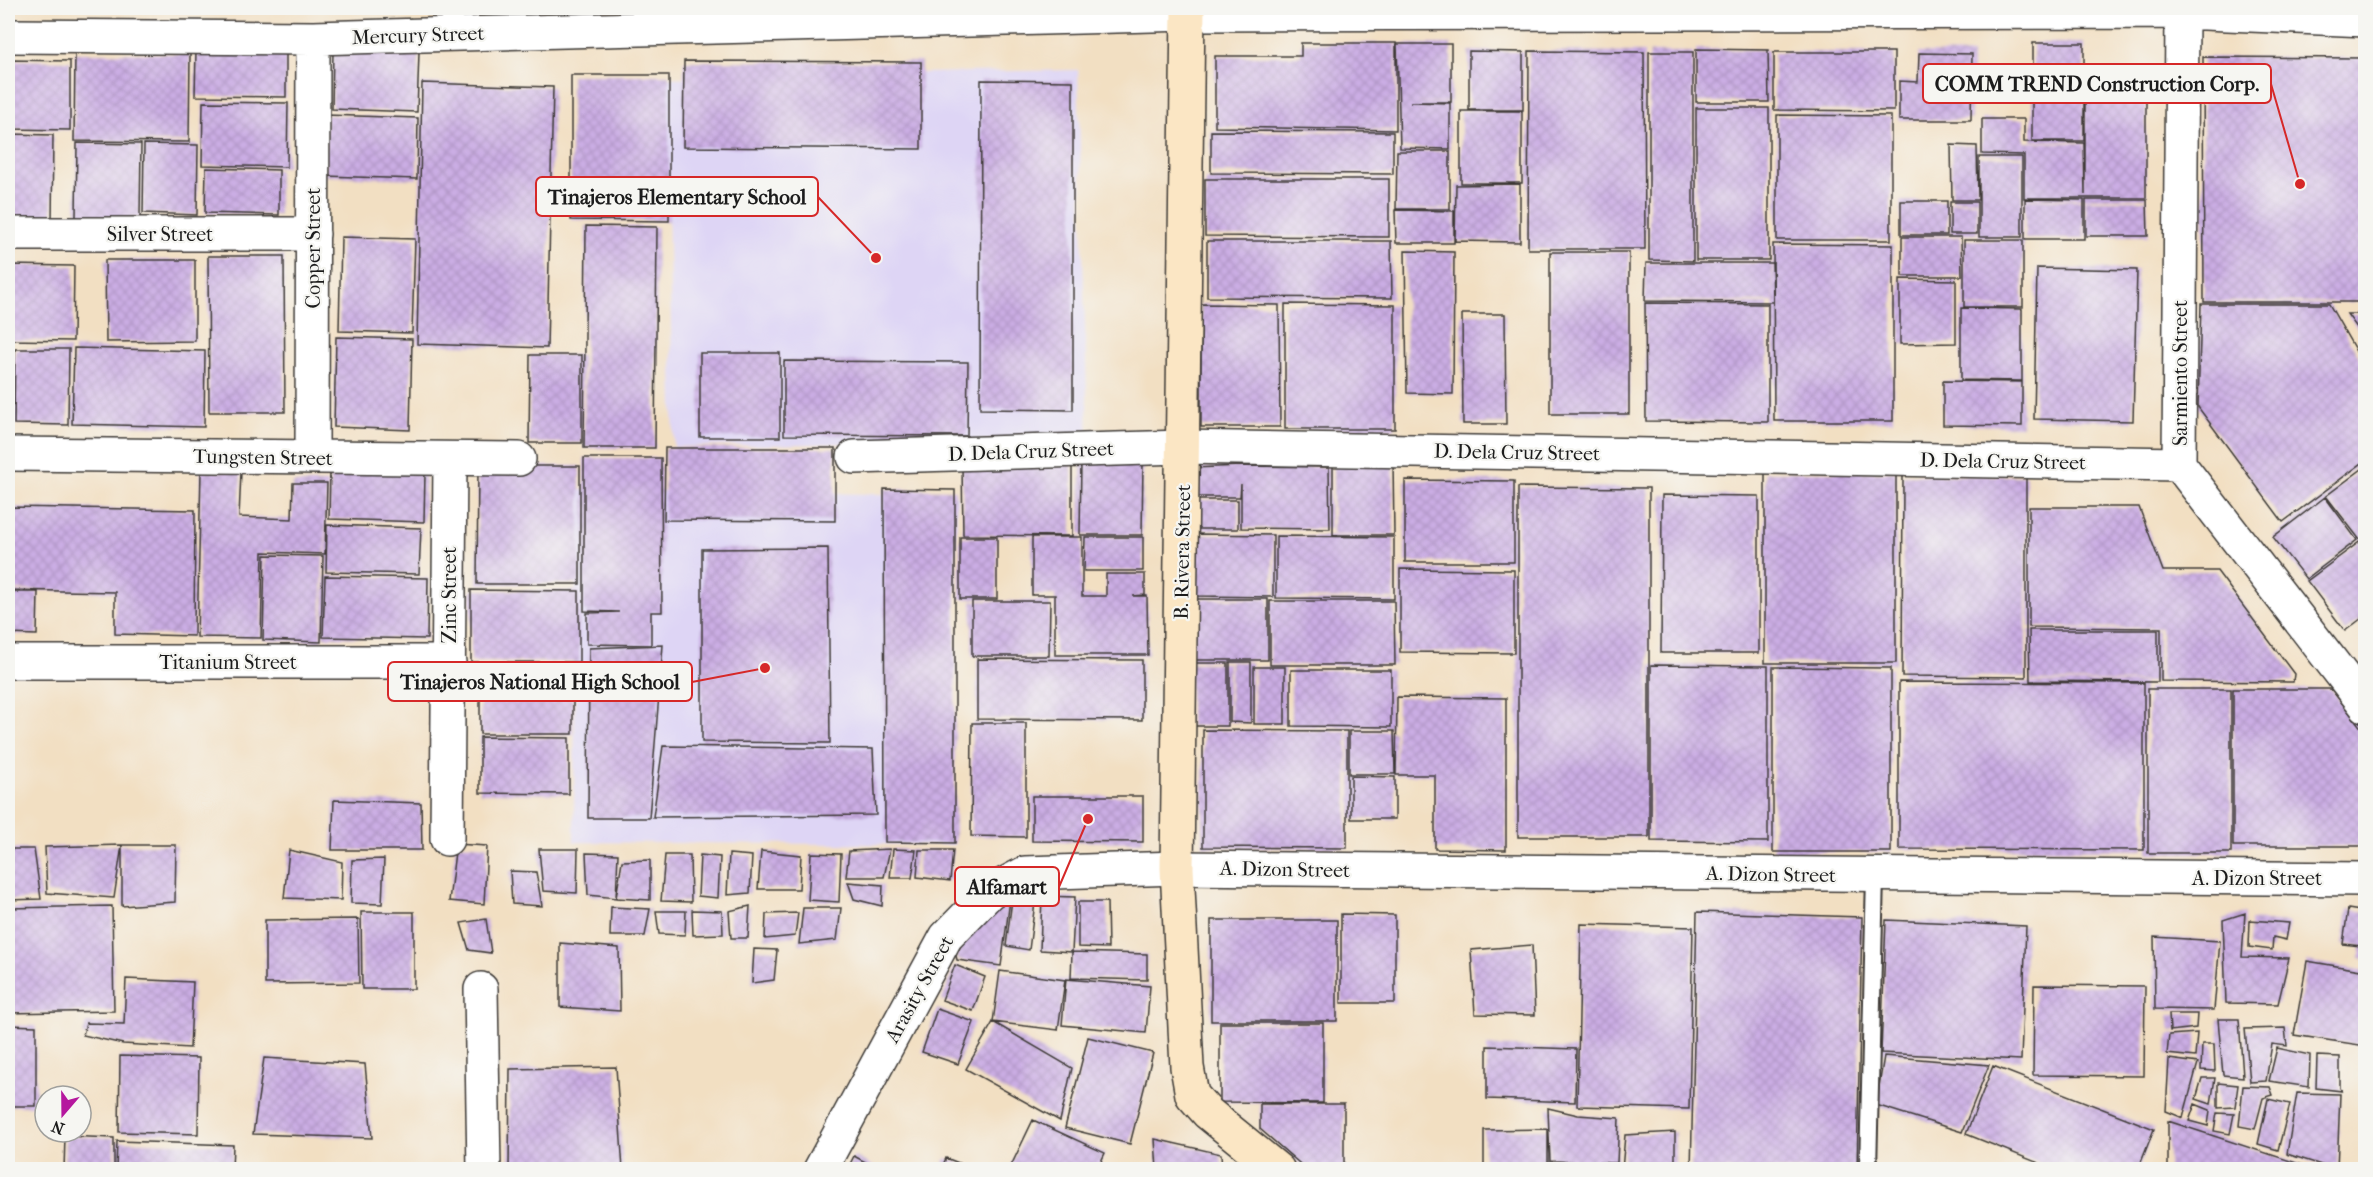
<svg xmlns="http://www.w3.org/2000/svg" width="2373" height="1177" font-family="'IM FELL French Canon',serif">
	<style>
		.built { fill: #ded5f5 }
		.building { fill: url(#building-cross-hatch) }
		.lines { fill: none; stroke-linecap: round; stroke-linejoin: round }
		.lane-casing { stroke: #3c3935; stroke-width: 20 }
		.street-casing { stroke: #3c3935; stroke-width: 36 }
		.secondary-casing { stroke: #3c3935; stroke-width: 36 }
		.lane { stroke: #fff; stroke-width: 16 }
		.street { stroke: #fff; stroke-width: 33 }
		.secondary { stroke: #fbe6c4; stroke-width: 33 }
		.labels { text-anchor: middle; stroke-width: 4.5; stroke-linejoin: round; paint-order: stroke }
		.street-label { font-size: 20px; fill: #1c1c1c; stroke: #f6f6f2 }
		.leader { fill: none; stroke: #d62828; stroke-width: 2 }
		.callout-dot { fill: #d62828; stroke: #f6f6f2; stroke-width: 2 }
		.callout { fill: #f6f6f2; stroke: #d62828; stroke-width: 2 }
		.callout-label { font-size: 21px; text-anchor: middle; font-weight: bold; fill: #1c1c1c }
	</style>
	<defs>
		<pattern id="building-cross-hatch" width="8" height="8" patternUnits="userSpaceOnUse" patternTransform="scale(1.5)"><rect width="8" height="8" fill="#cbade4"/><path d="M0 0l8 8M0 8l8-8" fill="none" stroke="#ae94c3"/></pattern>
	</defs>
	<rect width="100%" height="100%" fill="#f6f6f2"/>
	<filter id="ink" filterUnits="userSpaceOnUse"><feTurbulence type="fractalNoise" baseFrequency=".0167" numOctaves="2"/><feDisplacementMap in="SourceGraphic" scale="12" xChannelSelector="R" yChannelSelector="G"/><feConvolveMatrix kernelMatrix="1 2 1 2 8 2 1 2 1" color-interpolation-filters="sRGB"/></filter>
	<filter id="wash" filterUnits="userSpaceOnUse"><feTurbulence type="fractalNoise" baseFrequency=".008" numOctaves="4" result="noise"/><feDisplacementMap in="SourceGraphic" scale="24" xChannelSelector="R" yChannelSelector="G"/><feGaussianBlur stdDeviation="1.35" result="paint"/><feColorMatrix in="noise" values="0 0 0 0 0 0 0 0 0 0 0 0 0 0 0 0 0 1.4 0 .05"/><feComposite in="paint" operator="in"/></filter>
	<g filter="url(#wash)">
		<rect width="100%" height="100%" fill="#f2dfc2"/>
		<path class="built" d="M1078,70L1088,438L674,447L665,78Z
			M576,490L957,495L954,845L574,842Z"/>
		<g id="blocks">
			<path class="building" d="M392,8H462V10H392Z
				M712,8H829V12L712,9Z
				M1301,43H1396V130L1215,127V56H1301Z
				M2033,43H2084V77H2033Z
				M1397,44H1451V102H1410L1450,103V149L1400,148Z
				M333,49L419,52L417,112L332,109Z
				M1696,49L1768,50L1769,102H1696Z
				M196,50L286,51V97L195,96Z
				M1469,51L1523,52V110H1469Z
				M1529,51L1644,52L1645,249H1528Z
				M1649,52H1693V261L1649,260Z
				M1774,52H1894V111L1774,110Z
				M75,53L190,54L189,142L74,141Z
				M1919,53L1972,54L1971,120H1899V81L1918,82Z
				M2203,57L2366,58V302H2204Z
				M8,60L70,61V130L8,129Z
				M684,61L921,62V149L683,147Z
				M2085,70H2146V198H2024V155L1982,154V119H2024V142L2084,143L2085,195Z
				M571,75H669V221L571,220Z
				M981,80L1073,81V410L980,409Z
				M2032,80H2084V141H2032Z
				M422,83L553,87L547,348L417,344Z
				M203,102L288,103L287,167L202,165Z
				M1696,108H1769V260H1696Z
				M1461,111H1522V183H1461Z
				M326,115L418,118L417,179L325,176Z
				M1777,115L1891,116V240H1777Z
				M1211,131L1393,132V174L1211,173Z
				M8,134L53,135L52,224L8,223Z
				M77,143L141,144L140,218L76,217Z
				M144,144L198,145L197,215L143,213Z
				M1951,145L1977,146L1978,200H1952Z
				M1397,151H1450V209H1396Z
				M1979,157H2022V237H1979Z
				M206,168L279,170V215L205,213Z
				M1205,179H1389V237L1205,236Z
				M1520,184V242L1455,241L1456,185Z
				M2025,199L2084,200V239H2025Z
				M2086,200H2147L2148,236H2086Z
				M1901,201H1947V235H1901Z
				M1950,202H1977V234H1950Z
				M1395,210L1454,211V243H1396Z
				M586,226L657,227L655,448H584Z
				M341,237L415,239L412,333L339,331Z
				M1902,237H1961L1962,276H1902Z
				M1964,240H2023V307H1964Z
				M1207,241H1391L1392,298L1207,297Z
				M1773,244L1893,245V421H1774Z
				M1405,251L1454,252L1453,394L1407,393Z
				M1550,252H1629V414H1550Z
				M208,256H284L285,412H209Z
				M105,260H195V341L106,342Z
				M1646,263H1772L1773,302L1645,301Z
				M8,265L74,266L73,341L8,340Z
				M2037,268L2137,270L2133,421L2034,419Z
				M1900,279L1956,280V343L1900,344Z
				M1645,303L1768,304V422L1646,421Z
				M1201,304L1279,305L1280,427H1201Z
				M1285,304L1395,305V429H1285Z
				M2201,304H2329L2366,369V460L2283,522L2198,407Z
				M1961,308L2022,309V381L1961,380Z
				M1462,314H1505L1506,424H1463Z
				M2347,314H2366V340Z
				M336,337L412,339L410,430L334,427Z
				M8,345H10V397H8Z
				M74,348L205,351L204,427L72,424Z
				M15,349H69L68,425L14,424Z
				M700,353H780V437H700Z
				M530,355H582V443H529Z
				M784,361L968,362L967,436L784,435Z
				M1943,381L2022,382V426L1943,425Z
				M665,448H835V521L664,520Z
				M584,458H661L662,612H651V645L587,644V613L619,612L584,611Z
				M1081,461H1143L1142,535H1080Z
				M1333,461H1393L1394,535H1333Z
				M962,465H1072V536L963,535Z
				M478,466H580V584H477Z
				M1241,466L1329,467L1330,529L1241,528V484L1240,497H1194L1193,468Z
				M2366,466V536L2360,540L2326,496Z
				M330,470L425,473L424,522L329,519Z
				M201,471L241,472L239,517L292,519L293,483H327L325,554L263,552L261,638L197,637Z
				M1765,472H1896V663H1765Z
				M1903,475L2026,476V677L1902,676Z
				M1405,480L1514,481V562H1405Z
				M1518,487L1649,488V837H1518Z
				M884,489L955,490V843L885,842Z
				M1662,495L1759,496V653H1661Z
				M2325,497L2357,540L2306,579L2273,537Z
				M1194,500H1238V529H1194Z
				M8,507L195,510L194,636L115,634V592L8,590Z
				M2029,507H2139L2163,571H2217L2294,674L2293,682L2161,681V628L2029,627Z
				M327,525L421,528L419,574L326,572Z
				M1196,534L1273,535V597L1196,596Z
				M1276,536L1394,537V599L1276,598Z
				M960,537H997V599H960Z
				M1032,537H1082V596H1106V574H1145V595L1133,596H1147L1148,655H1055V595H1032Z
				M1085,537H1143V571H1084Z
				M2366,537V615L2345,631L2307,581Z
				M828,548L830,743L702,742V549Z
				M265,555L323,556L321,642L263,640Z
				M1400,569L1514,570V653L1400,652Z
				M325,576L428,578L427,639L323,637Z
				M471,590L579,591V662H471Z
				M8,592H38L37,635L8,634Z
				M1192,599H1268V660H1191Z
				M972,601H1050L1049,656H972Z
				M1270,601H1394L1395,665H1270Z
				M2029,630H2158V682L2030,681Z
				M663,645L649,818H588L589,648Z
				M977,659L1142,660V720L977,719Z
				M1230,662H1251V723L1230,722Z
				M1190,663H1228V726H1190Z
				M1651,665L1768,666V842L1651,841Z
				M1254,667H1285V724H1254Z
				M1773,667L1891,668V852H1773Z
				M1291,670H1391V727L1291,726Z
				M480,673H573V734H480Z
				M1899,682L2144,683V850L1899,849Z
				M2148,689H2231V853H2148Z
				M2233,689H2331L2366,734V846H2233Z
				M1397,697L1506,698V850L1435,849V775H1396Z
				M972,723H1026V837L971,836Z
				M1203,730L1347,731V848L1203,847Z
				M1349,731H1394L1395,774H1349Z
				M480,737L569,738V794L480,793Z
				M663,746L873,749L876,815L653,817Z
				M1351,776L1395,777V819H1351Z
				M1032,796H1143V842L1032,841Z
				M334,800L421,803L422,850H332Z
				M456,844L487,846L484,904L449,901Z
				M122,845L114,898L47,893L45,847L122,845H176L175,902L122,906Z
				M8,849H34L41,899L8,900Z
				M539,849H578L577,893L543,891Z
				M890,849L884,877H846L849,851Z
				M893,849L916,850L912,878H890Z
				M289,850L342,862L341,900L284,898Z
				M919,850H953L950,881L917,877Z
				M761,851L801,855L799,889H758Z
				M586,853L618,854L616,898L588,895Z
				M811,853L841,854L839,902L808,900Z
				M729,854L752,856L750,893L727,895Z
				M665,855H690L691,902L661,901Z
				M700,855L720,857L718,898L698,896Z
				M384,859L382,904L351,903L352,860Z
				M650,860V900L616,898L622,861Z
				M510,871L536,872L542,906L512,904Z
				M848,882L883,885L882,906L854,899Z
				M1042,896L1075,897L1072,952L1040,950Z
				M1010,900L1001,966L957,960L956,956L968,930L989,908Z
				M1012,900L1035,902L1029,950L1006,946Z
				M1078,902H1107L1108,948L1078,947Z
				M112,906L114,1011L8,1013V908Z
				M750,906L748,938H731L729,911Z
				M611,907L650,909L645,936H610Z
				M803,908H841L837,940L799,944Z
				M2348,909L2366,912V959L2360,958L2361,946L2343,944Z
				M692,910L722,911L723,934L693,935Z
				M656,911H686L685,935L659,934Z
				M361,912H414V989H362Z
				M1697,912L1862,917L1857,1170H1691Z
				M798,913L795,936L765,939L766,914Z
				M2245,913L2242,957L2289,958L2278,1004L2226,1003L2223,920Z
				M1341,914L1395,915V1003H1341Z
				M358,919L359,983L265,984V920Z
				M486,919L491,953L469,950L461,923Z
				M1211,920H1337V1021H1211Z
				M1886,920L2026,926L2021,1060L1881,1053Z
				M2250,920L2289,923L2286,940L2273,937L2272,950L2249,947Z
				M1581,924L1693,927L1689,1109L1577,1106Z
				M2154,937L2220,941L2214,1010L2155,1009Z
				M560,943L619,948L620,1011L560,1007Z
				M1532,945L1535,1015L1475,1014L1471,950Z
				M754,949L777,950L774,980L752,983Z
				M1072,952L1147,954V980L1071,978Z
				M2307,961L2366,971V1046L2294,1035Z
				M955,965L985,977L973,1011L942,1000Z
				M1000,971L1065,980L1058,1030L993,1022L1072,1068L1060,1121L966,1069L993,1022Z
				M126,979L193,982L190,1048L123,1044L83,1035L86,1023L124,1024Z
				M1066,979L1150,986L1146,1033L1062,1025Z
				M2034,985L2145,986L2144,1076L2033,1075Z
				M937,1009L974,1022L958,1064L922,1052Z
				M2169,1014H2197L2196,1028L2170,1031Z
				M2218,1019H2239L2243,1077L2223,1075Z
				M1220,1023H1323V1103L1220,1102Z
				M8,1025L36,1026V1106H8Z
				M2285,1028L2287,1046L2272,1044L2266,1081L2250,1082L2245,1029Z
				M2197,1033L2195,1057L2167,1054L2169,1035Z
				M1088,1037L1153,1053L1130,1144L1065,1128Z
				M2202,1044H2214L2215,1071L2201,1070Z
				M1487,1046L1576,1049L1575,1102L1487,1099Z
				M2277,1048L2310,1055L2309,1087L2269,1081Z
				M120,1056L199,1058L198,1134L119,1132Z
				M1884,1056L1989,1065L1962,1132L1876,1105Z
				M2317,1056L2340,1057V1088L2342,1091L2316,1088Z
				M264,1058L365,1064L372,1138L253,1134Z
				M2169,1059L2198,1063L2183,1118L2166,1111Z
				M1993,1066L2154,1129L2138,1170H2056L1966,1134Z
				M616,1067L623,1170H509L510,1069Z
				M2202,1078H2215L2211,1104L2196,1099Z
				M2218,1083L2238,1085L2235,1107L2218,1108Z
				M2243,1086L2270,1087L2273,1095L2263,1098L2255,1129L2239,1126Z
				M2297,1093L2340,1094L2337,1170L2287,1154Z
				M2268,1099L2290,1104L2278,1150L2258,1144Z
				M1260,1104H1344V1169H1306L1260,1129Z
				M2195,1104L2210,1110L2208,1126L2189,1121Z
				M1548,1108L1578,1115L1619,1118L1617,1163L1550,1161Z
				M2217,1113L2234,1114L2230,1134L2214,1131Z
				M1033,1120L1105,1153L1097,1170H1009Z
				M2168,1121L2315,1169V1170H2168Z
				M1548,1129V1170H1484V1130Z
				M1675,1132V1170H1622L1625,1135Z
				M65,1136L114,1138V1170H64Z
				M1155,1139L1221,1154L1222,1170H1157Z
				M117,1141L233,1145L232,1170H116Z
				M854,1156L880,1170H847Z
				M946,1158L974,1169V1170H941Z"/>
		</g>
	</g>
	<g filter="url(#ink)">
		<use href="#blocks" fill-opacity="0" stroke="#3c3935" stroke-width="1.5"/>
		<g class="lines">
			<defs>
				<path id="lane" d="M1868,1170L1875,875"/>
				<path id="street" d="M2182,12L2179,464L2366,706
					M8,36L313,38L1188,14L2182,12L2366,20
					M8,234H313
					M8,454L519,459
					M312,457L313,38
					M854,457L1182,447L2179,464
					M8,662H449
					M447,839L450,459
					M481,989L484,1170
					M820,1170L946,937L990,892L1025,873L1177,868L2366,879"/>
				<path id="secondary" d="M1188,8L1177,868L1187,1067L1192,1095L1208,1113L1278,1170"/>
			</defs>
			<use href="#lane" class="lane-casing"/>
			<use href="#street" class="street-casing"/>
			<use href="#secondary" class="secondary-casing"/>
			<use href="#lane" class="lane"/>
			<use href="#street" class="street"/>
			<use href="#secondary" class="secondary"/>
		</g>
	</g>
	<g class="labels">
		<g class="street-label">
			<text transform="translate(418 35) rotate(-2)" y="7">Mercury Street</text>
			<text x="160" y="241">Silver Street</text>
			<text transform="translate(313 248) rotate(-90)" y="7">Copper Street</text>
			<text transform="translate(2180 373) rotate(-90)" y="7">Sarmiento Street</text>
			<text transform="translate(1031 451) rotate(-2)" y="7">D. Dela Cruz Street</text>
			<text transform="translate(1517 452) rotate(1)" y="7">D. Dela Cruz Street</text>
			<text transform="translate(263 457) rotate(1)" y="7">Tungsten Street</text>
			<text transform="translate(2003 461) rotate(1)" y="7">D. Dela Cruz Street</text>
			<text transform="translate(1182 552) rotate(-89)" y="7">B. Rivera Street</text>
			<text transform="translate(449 595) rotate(-90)" y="7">Zinc Street</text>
			<text x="228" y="669">Titanium Street</text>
			<text transform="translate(1285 869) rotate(1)" y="7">A. Dizon Street</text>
			<text transform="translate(1771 874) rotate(1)" y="7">A. Dizon Street</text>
			<text x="2257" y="885">A. Dizon Street</text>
			<text transform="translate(919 989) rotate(-61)" y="7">Arasity Street</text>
		</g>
	</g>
	<path class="leader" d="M2300 184L2271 84M876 258L818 197M765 668L692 682M1088 819L1059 887"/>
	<g class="callout-dot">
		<circle cx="2300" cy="184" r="6"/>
		<circle cx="876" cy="258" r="6"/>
		<circle cx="765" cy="668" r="6"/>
		<circle cx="1088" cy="819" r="6"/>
	</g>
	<g class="callout">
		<rect x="1923" y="64" width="348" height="39" rx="6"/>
		<rect x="536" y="177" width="282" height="39" rx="6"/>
		<rect x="388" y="662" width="304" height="39" rx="6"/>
		<rect x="955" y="867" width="104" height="39" rx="6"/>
	</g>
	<g class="callout-label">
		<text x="2097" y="91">COMM TREND Construction Corp.</text>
		<text x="677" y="204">Tinajeros Elementary School</text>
		<text x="540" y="689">Tinajeros National High School</text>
		<text x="1007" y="894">Alfamart</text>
	</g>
	<rect width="2373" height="1177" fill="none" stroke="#f6f6f2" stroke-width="30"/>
	<g transform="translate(63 1114) rotate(200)"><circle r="28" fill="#f6f6f2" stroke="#9f9f9c" stroke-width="1.5"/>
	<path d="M0-4.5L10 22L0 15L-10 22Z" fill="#b5179e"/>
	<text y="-9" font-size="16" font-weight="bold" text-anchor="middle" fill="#1c1c1c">N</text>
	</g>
</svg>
